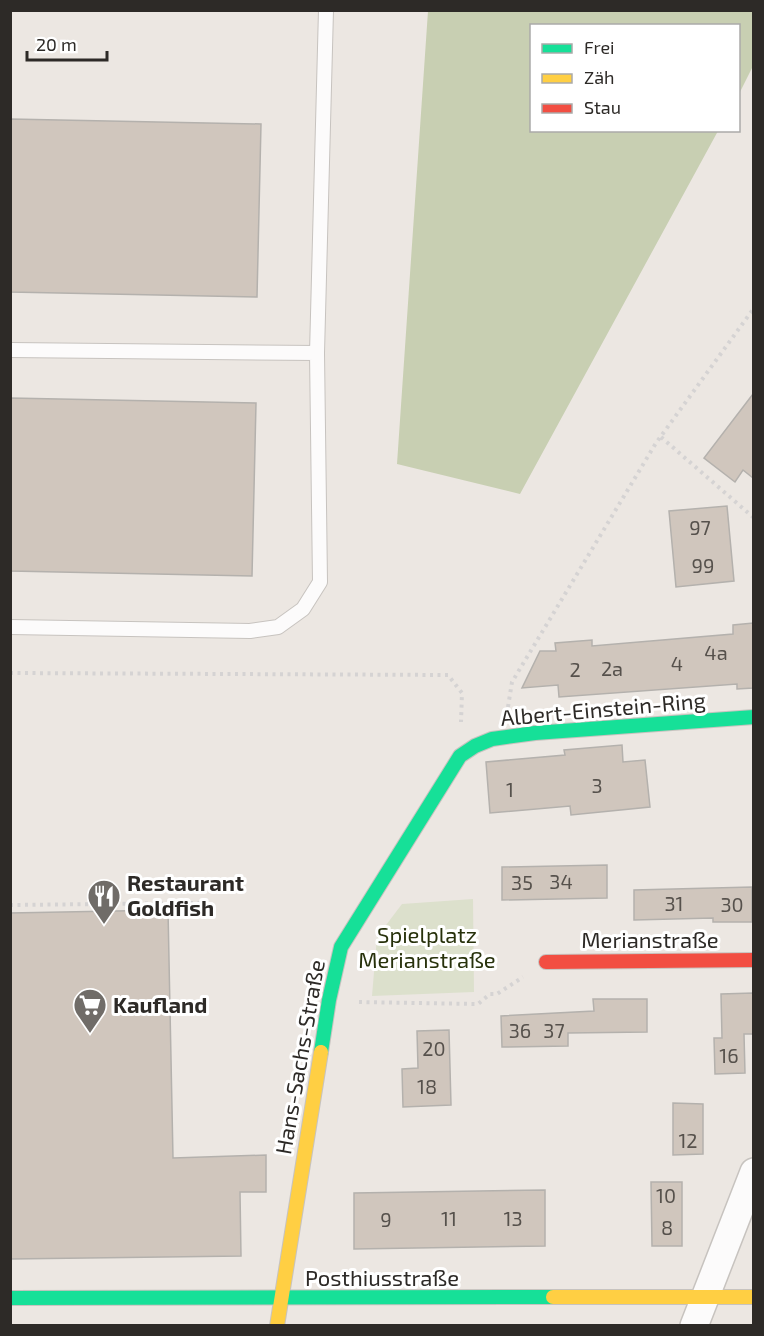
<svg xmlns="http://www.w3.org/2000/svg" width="764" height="1336" font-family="'Exo 2',sans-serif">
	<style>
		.green { fill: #dce0cc }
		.forest { fill: #c8cfb2 }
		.building { fill: #d0c6bd; stroke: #b4b1ad; stroke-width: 1.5 }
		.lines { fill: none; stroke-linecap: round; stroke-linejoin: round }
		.lane-casing { stroke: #c7c3bf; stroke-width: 16 }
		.street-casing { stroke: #c7c3bf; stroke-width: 30 }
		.fast-casing { stroke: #c7c3bf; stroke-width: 16 }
		.slow-casing { stroke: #c7c3bf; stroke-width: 16 }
		.jam-casing { stroke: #c7c3bf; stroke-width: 16 }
		.path { stroke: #d5d3d3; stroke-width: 4; stroke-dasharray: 3 4.5; stroke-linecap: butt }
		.lane { stroke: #fcfbfb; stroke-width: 14 }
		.street { stroke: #fcfbfb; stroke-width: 27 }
		.fast { stroke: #16e098; stroke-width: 14 }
		.slow { stroke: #ffcf43; stroke-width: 14 }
		.jam { stroke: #f24e42; stroke-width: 14 }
		.labels { text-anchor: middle; stroke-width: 6; stroke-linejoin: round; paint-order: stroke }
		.number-label { font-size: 20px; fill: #56514c }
		.street-label { font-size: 22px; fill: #2d2a27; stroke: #fff }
		.poi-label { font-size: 22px; font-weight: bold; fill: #2d2a27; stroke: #fff; text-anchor: start }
		.park-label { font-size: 22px; fill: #27310b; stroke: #fff }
	</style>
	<rect width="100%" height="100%" fill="#ece7e2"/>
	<path class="green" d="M473,899L474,992L372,996L377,937L402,904Z"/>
	<path class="forest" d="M428,11H753V66L739,94L738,26H532V130L718,131L520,494L397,464Z"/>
	<path class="building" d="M10,119L261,124L257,297L10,292Z
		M753,394V478L743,470L735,482L704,458Z
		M10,398L256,403L252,576L10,571Z
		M727,506L734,581L676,587L669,511Z
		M753,623V688L737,689V684L559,697L558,685L522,688L540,651H556L555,643L592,640V646L733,634V625Z
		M622,745L623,762L645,760L650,807L571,815L570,806L490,813L486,762L565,755L564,750Z
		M607,865V898L502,900V867Z
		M752,887V922H713V918L634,920V890Z
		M168,910L173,1158L266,1155V1192H240L241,1256L10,1259V913Z
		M753,993V1034H744L745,1073L715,1074L714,1038H722L721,994Z
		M593,999H647V1032L568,1033V1046L502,1047L501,1016L594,1011Z
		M449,1030L451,1105L403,1107L402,1069L418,1068L417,1031Z
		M673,1103L703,1104V1154L673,1155Z
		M651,1182H682V1246H652Z
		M545,1190V1246L354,1249V1193Z"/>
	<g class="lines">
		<defs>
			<path id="lane" d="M10,350L317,353
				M10,627L250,631L278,627L303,609L320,582L317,353L326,10"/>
			<path id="street" d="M694,1326L754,1172"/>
			<path id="fast" d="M321,1052L329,1000L341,947L460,756L475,746L492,739L535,733L754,717
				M10,1298L553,1297"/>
			<path id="slow" d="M553,1297H754
				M277,1326L321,1052"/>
			<path id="jam" d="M546,962L754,960"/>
		</defs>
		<use href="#lane" class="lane-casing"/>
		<use href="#street" class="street-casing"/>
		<use href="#fast" class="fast-casing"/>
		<use href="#slow" class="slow-casing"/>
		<use href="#jam" class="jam-casing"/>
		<path class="path" d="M661,437L754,518
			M10,673L448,675L462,693L461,722
			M508,707L512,682L656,443L754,308
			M10,905L201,903
			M359,1002L478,1004L490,994H497L523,977"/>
		<use href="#lane" class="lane"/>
		<use href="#street" class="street"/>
		<use href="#fast" class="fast"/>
		<use href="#slow" class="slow"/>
		<use href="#jam" class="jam"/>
	</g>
	<defs>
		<symbol id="restaurant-pin" viewBox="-11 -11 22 30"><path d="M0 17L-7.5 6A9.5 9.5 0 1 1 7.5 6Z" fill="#706c68" stroke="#fff"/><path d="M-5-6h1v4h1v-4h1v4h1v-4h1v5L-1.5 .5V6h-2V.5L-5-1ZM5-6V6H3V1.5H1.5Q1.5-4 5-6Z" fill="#fff"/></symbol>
		<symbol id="supermarket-pin" viewBox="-11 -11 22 30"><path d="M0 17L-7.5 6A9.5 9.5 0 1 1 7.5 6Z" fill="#706c68" stroke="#fff"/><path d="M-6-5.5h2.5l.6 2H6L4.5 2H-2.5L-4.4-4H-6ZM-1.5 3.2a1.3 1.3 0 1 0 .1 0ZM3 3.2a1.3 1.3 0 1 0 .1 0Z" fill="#fff"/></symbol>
	</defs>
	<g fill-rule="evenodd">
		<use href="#restaurant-pin" x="85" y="877" width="38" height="52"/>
		<use href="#supermarket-pin" x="71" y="986" width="38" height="52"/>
	</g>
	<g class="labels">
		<g class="number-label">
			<text x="700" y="535">97</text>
			<text x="703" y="573">99</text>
			<text x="716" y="660">4a</text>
			<text x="677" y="671">4</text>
			<text x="612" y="676">2a</text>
			<text x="575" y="677">2</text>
			<text x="597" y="793">3</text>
			<text x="510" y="797">1</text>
			<text x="561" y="889">34</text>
			<text x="522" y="890">35</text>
			<text x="674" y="911">31</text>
			<text x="732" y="912">30</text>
			<text x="520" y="1038">36</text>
			<text x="554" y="1038">37</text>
			<text x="434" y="1056">20</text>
			<text x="729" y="1063">16</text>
			<text x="427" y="1094">18</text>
			<text x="688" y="1148">12</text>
			<text x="666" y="1203">10</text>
			<text x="449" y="1226">11</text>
			<text x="513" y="1226">13</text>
			<text x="386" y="1227">9</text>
			<text x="667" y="1235">8</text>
		</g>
		<g class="street-label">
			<text transform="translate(603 709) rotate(-5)" y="8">Albert-Einstein-Ring</text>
			<text x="650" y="948">Merianstraße</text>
			<text transform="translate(300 1057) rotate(-80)" y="8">Hans-Sachs-Straße</text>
			<text x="382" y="1286">Posthiusstraße</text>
		</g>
		<g class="poi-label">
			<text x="127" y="891">Restaurant<tspan x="127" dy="25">Goldfish</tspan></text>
			<text x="113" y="1013">Kaufland</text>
		</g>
		<g class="park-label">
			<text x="427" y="943">Spielplatz<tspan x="427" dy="25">Merianstraße</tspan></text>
		</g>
	</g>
	<rect width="764" height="1336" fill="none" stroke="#2d2a27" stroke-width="24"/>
	<rect x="530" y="24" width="210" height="108" fill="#ffffff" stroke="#abaaa9" stroke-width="1.5"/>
	<rect x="542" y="44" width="30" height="9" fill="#16e098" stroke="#abaaa9" stroke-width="1.5"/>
	<text x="584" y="54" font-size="18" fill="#2d2a27">Frei</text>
	<rect x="542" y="74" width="30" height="9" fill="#ffcf43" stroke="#abaaa9" stroke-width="1.5"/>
	<text x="584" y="84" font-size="18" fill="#2d2a27">Zäh</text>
	<rect x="542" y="104" width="30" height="9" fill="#f24e42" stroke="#abaaa9" stroke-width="1.5"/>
	<text x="584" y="114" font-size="18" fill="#2d2a27">Stau</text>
	<path d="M27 51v9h80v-9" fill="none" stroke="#2d2a27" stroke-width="3"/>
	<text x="36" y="51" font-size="18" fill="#2d2a27" stroke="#ffffff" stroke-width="4.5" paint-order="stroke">20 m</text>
</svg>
